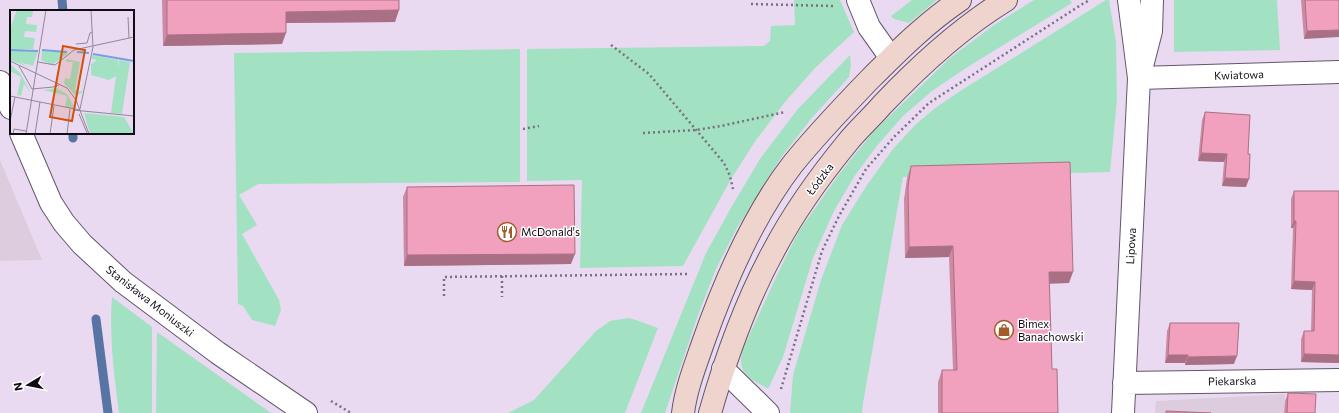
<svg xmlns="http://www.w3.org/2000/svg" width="1339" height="413" font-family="Commissioner,sans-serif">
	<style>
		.industrial { fill: #dcccde }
		.green { fill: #a3e1c3 }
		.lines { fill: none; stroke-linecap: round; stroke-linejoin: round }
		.stream { stroke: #5874a2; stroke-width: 9 }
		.street-casing { stroke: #63566a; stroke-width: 24 }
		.secondary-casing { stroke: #63566a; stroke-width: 24 }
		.path { stroke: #7a707f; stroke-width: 2.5; stroke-dasharray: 2 3; stroke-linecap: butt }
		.street { stroke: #fff; stroke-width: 22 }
		.secondary { stroke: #eed4cc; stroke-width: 22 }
		.wall { fill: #cf8aa3 }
		.shaded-wall { fill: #a97085 }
		.building { fill: #f1a0be; stroke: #a97085 }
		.labels { text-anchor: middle; stroke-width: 3; stroke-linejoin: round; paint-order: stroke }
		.street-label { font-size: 11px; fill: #110b13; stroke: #fff }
		.poi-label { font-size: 11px; fill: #110b13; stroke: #fff; text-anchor: start }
		.inset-river { fill: none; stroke: #76a1df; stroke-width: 2 }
		.inset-road { fill: none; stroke: #938798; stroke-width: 1 }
		.view { fill: #d2510d; fill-opacity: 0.15; stroke: #d2510d; stroke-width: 2 }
		.inset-edge { fill: none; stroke: #110b13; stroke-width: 2 }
	</style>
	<rect width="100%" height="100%" fill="#e9daf1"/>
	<path class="industrial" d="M0,160L42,260L0,261Z
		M1285,394L1284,413H1155L1156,401Z"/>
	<path class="green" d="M794,0H840L854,32L815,68L785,102L756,140L731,179L683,266L580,268L582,180L527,181V49L764,46L770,41L771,26L795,25Z
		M912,0H937L909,23L894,19L891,16Z
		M1034,0H1070L1072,3L966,68L932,91L903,116L876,147L854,177L834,211L813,258L783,357L768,389C751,378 737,375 742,351L779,271L799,231L840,173L874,131L950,58L994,25Z
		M1106,0H1109L1116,42L1117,100L1110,172L903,177L863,403L862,413H790L793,375L821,280L842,225L867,185L893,149L915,125L934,109L957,93Z
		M1174,0H1277L1280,50L1174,52Z
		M520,49V182L258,184L239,195L257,225L242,234L279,300L281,310L275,326L252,320L243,306L238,304L234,53Z
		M850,55L851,65L849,77L811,119L780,159L738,226L716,269L698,315L665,413H641L706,253L732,206L760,159L797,110Z
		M112,297L152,327V413H119C114,374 109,336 112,297Z
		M628,318L636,320L658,328L625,413H508L534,400L596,331L610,321Z
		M157,332L271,413H156Z"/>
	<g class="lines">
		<path class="stream" d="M62,0L63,11
			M73,133V138
			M96,319L108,413"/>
		<defs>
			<path id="street" d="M858,0L869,27L891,58
				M1142,66L1151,31L1152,0
				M1139,78L1339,72
				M0,82L11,108
				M21,133L51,203L64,223L82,244L123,282L218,353L306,413
				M723,369L768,413
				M1124,383L1339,380
				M1123,413L1139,78L1129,0"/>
			<path id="secondary" d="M683,413C686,389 695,366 703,343C724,283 753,216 792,165C816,135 842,108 869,80C898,51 926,23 960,0
				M710,413C726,357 746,301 774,250C794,212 820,176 847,143C858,129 871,118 882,105C919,66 960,28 1006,0"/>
		</defs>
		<use href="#street" class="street-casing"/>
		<use href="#secondary" class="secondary-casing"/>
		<path class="path" d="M751,4L833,6
			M611,45L649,74L724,163L730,176L733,189
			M523,129L539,126
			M643,133L696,130L721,126L785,112
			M502,276V297
			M444,296V277L687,274
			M781,389L822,251L839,216L866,169L894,137L929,103L1084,3L1090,0
			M331,401L351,413"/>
		<use href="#street" class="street"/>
		<use href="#secondary" class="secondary"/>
	</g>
	<path class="wall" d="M162,0H399L395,22L286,23L282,44L163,46Z
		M1301,0H1339L1304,39Z
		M1205,112L1246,187L1222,186L1224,162L1198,161L1202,120Z
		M911,166L1069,283H1049L1052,369L1058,413H938V382L942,370H953L949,257L905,258L904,199L907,178Z
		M407,187L571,264L404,266L403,197Z
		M1294,191L1339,363L1301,362V339L1304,331H1311L1312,290L1291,289L1293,228H1291V199Z
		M1170,323L1234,364L1185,365V363H1165L1167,331Z
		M1288,393L1315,413H1284L1285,401Z"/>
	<path class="shaded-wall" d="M399,10L395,22L282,23L286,12Z
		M1339,30V37L1304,39L1307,31Z
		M286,33L282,44L163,46L167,35Z
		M1201,153L1227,154L1224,162L1198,161Z
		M1225,178L1249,179L1246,187L1222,186Z
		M1294,221H1296L1293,228H1291Z
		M953,246L949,257L905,258L909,247Z
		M575,254L571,264L404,266L407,255Z
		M1049,272H1073L1069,283L1045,284Z
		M1294,281L1315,282L1312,290L1291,289Z
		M1304,354L1339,355V363L1301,362Z
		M1168,355H1188L1185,363H1165Z
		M1237,356L1234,364L1185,365L1188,357Z"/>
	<path class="building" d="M167,0H399V10L286,12V33L167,35Z
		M1305,0H1339V30L1307,31Z
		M1205,112L1250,115L1248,154H1250L1249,179L1225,178L1227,154L1201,153Z
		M1070,162L1073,272H1049L1052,369H1057L1058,413H942V370H957L953,246L909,247L908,187L911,166Z
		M574,185L575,254L407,255V187Z
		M1294,191H1339V355L1304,354V331H1314L1315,282L1294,281L1296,221H1294Z
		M1170,323H1239L1237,356L1188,357V355H1168Z
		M1288,393L1316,394L1315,413H1287Z
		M1166,411L1211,413H1166Z"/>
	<defs>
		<symbol id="restaurant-ring" viewBox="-11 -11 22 22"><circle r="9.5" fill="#fff" stroke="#9f5d2a" stroke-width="1.5"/><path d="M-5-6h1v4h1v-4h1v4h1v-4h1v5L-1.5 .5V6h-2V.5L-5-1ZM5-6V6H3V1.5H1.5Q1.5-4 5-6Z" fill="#9f5d2a"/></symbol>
		<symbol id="shop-ring" viewBox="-11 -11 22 22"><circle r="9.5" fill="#fff" stroke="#9f5d2a" stroke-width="1.5"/><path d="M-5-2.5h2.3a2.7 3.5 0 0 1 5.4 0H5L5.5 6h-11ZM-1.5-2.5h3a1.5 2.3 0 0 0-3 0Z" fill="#9f5d2a"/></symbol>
	</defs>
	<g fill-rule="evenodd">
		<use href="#restaurant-ring" x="496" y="221" width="22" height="22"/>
		<use href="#shop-ring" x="993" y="319" width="22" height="22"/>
	</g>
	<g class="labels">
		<g class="street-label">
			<text transform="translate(1239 75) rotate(-2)" y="4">Kwiatowa</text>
			<text transform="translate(820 179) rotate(-53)" y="4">Łódzka</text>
			<text transform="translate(1131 246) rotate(-87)" y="4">Lipowa</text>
			<text transform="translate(150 301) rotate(38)" y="4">Stanisława Moniuszki</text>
			<text transform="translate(1232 381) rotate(-1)" y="4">Piekarska</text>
		</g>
		<g class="poi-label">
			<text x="521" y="236">McDonald's</text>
			<text x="1018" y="328">Bimex<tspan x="1018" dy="13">Banachowski</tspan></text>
		</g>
	</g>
	<g transform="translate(10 10)">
		<rect width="124" height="124" fill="#e9daf1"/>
		<path d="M7,0L23,1L22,7H17L16,14L27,15L26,22L15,21L14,27L25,28L23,39H0V19ZM5,39L28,41L23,56L9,52L21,58L0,50V41ZM32,41L55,42L58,43L42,55L31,50ZM82,45L108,50V58L109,50L120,52L112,104L101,103L106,66L99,70L81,65V54L87,50L82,49ZM57,49L70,52L65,80L70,82L72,80L74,66L72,83L65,85L54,73L55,68L60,69L63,52H56ZM0,54L10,63L21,83L14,74L11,86L7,85L11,67L0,61ZM46,78L57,84L65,99L55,97L57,86L33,80ZM74,103L114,107L124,124H80Z" fill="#a3e1c3"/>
		<path class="inset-river" d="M0,40L28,41M32,40L57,42M67,42L79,43M83,44L124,51"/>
		<path class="inset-road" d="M118,7L119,28M66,34L77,33L80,23L82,22M0,51L57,78L66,90L79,124M28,52L45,55L64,40L124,27M9,56L22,79L43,77L49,75M0,86L70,100M70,99L83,37L81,0M63,100L124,106M69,104L77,123M0,111L5,87M3,124L4,119L16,121M16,124L36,0M25,124L30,92M40,124L44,96M57,124L60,99"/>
		<path class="view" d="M53,36L75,40L62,111L40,107Z"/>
		<rect width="124" height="124" class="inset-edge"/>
	</g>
	<g transform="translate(28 385) rotate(260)" stroke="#ffffff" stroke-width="3" paint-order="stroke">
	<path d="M0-3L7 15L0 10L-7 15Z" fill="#110b13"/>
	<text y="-6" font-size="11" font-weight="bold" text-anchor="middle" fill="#110b13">N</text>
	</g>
</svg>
